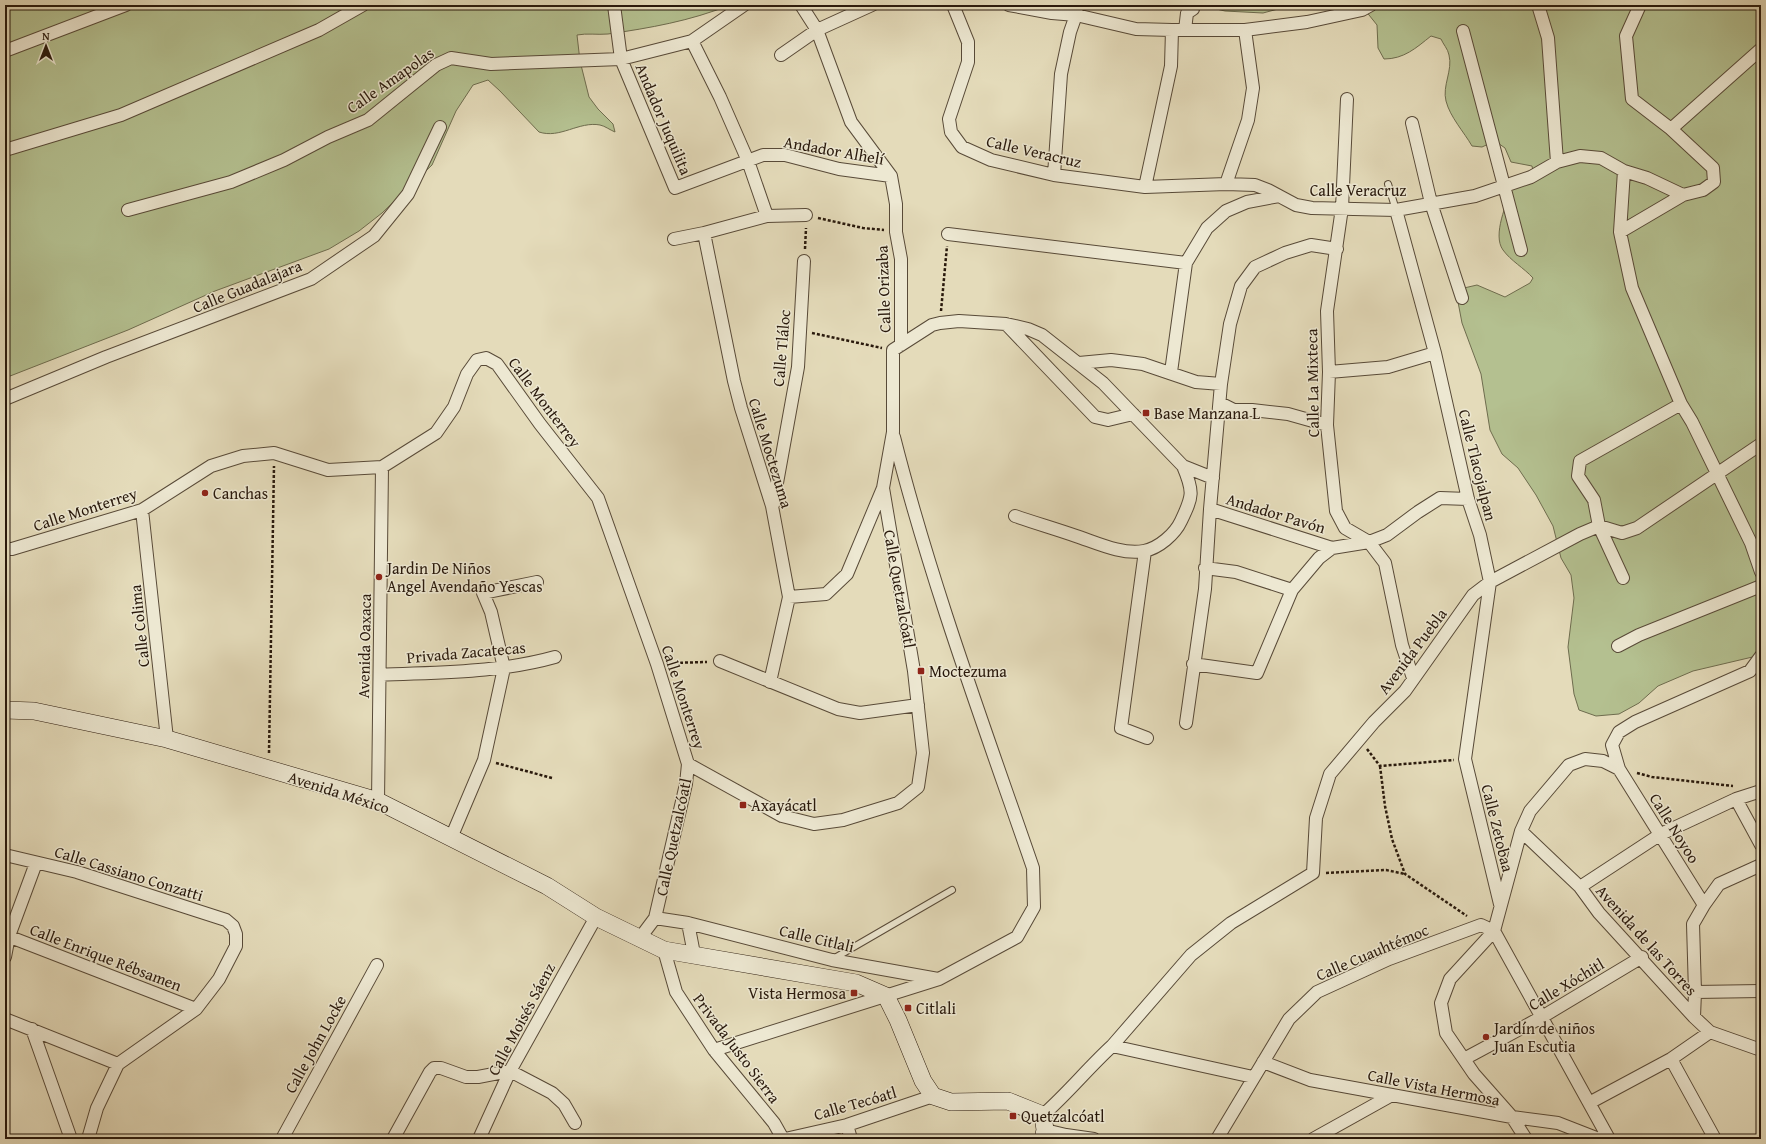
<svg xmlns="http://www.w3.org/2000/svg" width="1766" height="1144" font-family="'Gentium Book Plus',serif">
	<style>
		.green { fill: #b4c090; stroke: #6e6c4e }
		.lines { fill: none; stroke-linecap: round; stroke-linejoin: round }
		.lane-casing { stroke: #584a38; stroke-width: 8 }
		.street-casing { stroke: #584a38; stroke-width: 14 }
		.secondary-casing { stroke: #29190c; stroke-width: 18 }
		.path { stroke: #29190c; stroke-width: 2.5; stroke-dasharray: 3 2; stroke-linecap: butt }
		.lane { stroke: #ede8d2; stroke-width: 6 }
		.street { stroke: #ede8d2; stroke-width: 12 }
		.secondary { stroke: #ede8d2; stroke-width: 17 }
		.poi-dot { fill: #8f2418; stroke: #ede8d2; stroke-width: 1.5 }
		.labels { text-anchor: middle; stroke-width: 3; stroke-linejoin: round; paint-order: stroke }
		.street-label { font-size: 16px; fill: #29190c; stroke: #ede8d2 }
		.poi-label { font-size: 16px; fill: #29190c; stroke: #ede8d2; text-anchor: start }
	</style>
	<rect width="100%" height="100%" fill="#e4dbba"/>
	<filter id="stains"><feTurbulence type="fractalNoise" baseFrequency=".005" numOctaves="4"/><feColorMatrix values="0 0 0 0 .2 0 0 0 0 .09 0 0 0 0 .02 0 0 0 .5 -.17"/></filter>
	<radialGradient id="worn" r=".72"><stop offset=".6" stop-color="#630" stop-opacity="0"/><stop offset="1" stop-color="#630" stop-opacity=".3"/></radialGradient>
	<path class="green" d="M5,5H730C690,21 650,28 608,34C597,35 587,33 577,35L580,61L589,97L598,109L613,124L615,132C610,130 605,126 600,125C579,121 560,139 539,132L500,91L488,80L473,85L456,111L432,165L382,213L359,231L329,249L215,291L128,330L5,378Z
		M1199,5H1293L1263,13L1225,11Z
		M1361,5H1761V655L1693,671L1658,686L1639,703L1619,714L1596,716L1579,710L1574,694L1568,647L1574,598L1571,575L1561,558L1553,526L1536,495L1518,468L1502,454L1490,430L1481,374L1462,323L1458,302L1464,288L1477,285L1505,297L1530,283L1533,278C1524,268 1511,261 1503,250C1492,235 1507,203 1512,187L1534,176L1532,166L1511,162L1505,148L1495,141L1482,147L1472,146C1464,132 1450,117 1446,101C1442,86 1453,70 1449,55C1448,49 1443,44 1441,39L1431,36C1416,48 1404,59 1384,59L1378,48L1377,25Z"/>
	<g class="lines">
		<defs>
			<path id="lane" d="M1388,184L1396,210
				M833,959L952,890"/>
			<path id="street" d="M614,5L621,59L675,188L763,155H785L839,169L891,176
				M801,5L817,30L851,122L891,176L896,204V232L901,259V345
				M953,5L968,42V62L949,119L951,132L962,147L991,160L1054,175L1145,187L1226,184L1255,185L1268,190L1296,205L1312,208L1396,210L1475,196L1531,177L1557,162L1580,156L1601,158L1624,171L1647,178L1683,195L1620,232
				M1009,5L1052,13L1076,15L1136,29L1172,30H1245L1307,22L1362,10L1371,5
				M1538,5L1548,38L1557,162
				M1640,5L1626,36L1632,99L1671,129L1761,49
				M1185,30L1187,13L1193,9V5
				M1463,31L1521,250
				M692,41L720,97L748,161L767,216
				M5,51L126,5
				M781,55L817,30L872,5
				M1347,99L1342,208L1327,311L1329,372L1327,425L1336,511L1345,528L1369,542L1385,563L1402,645L1413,678
				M1412,123L1431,203L1462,298
				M1671,129L1713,168L1714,182L1703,190L1683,195
				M5,150L121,115L319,30L363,5
				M1624,171L1620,232L1632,288L1681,404L1692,422L1751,543L1761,572
				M1054,175L1061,74L1070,32L1076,15L1077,5
				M1226,184L1248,120L1253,88L1245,30
				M1145,187L1171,66L1172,30
				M128,210L231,182L284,160L328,137L368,120L436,65L451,58L491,64L621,59L692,41L744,5
				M1396,210L1435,353L1468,499L1480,535L1490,582L1465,759L1500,904
				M704,233L734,381L741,408L772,506L789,597L770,682
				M948,234L1186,263
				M674,239L704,233L767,216L806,215
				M1006,324L1095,417L1108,420L1133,414
				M1079,363L1111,360L1143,364L1196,382L1221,384
				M1171,372L1186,263L1207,228L1226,211L1247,202L1279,196
				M1329,372L1388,367L1435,353
				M5,399L106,357L311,279L374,236L408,194L440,127
				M1220,403L1234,410H1252L1288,414L1327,425
				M1183,466L1213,478
				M773,505L798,367L804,261
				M1210,509L1332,548L1369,542L1387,535L1418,512L1440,498L1468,499
				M142,510L167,739
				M5,549H12L142,510L211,466L243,456L274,453L328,470L382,467L436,433L454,407L467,374L477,360L486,358L497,364L540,424L598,498L657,664L688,764L686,784L655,918L640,938
				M1145,551L1121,728L1147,738
				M1205,568L1236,572L1292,590
				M1623,578L1599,526L1594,500L1578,476L1580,461L1681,404
				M789,597L826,594L847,574L883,488
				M1618,646L1639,635L1761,586
				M720,661L838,709L860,713L918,705
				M1193,664L1257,673L1292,590L1319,558L1332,548
				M380,675C439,672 498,673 555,657
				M1186,723L1205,589L1210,509L1221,384L1230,324L1241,286L1255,267L1285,253L1311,245L1337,249
				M688,764L782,816L814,824L843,820L898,803L918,787L923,753L914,671L883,488L893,432V350L932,325L940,323L959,321L1006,324L1028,329L1042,335L1103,383L1183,466C1194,492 1193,496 1181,521C1175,534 1159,548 1144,551C1122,555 1097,543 1076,536C1056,529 1035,523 1015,516
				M1736,799L1761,845
				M378,801L382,467
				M1521,831L1580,887L1599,913L1694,1017L1710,1032L1761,1050
				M451,838L484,760L504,668L491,612L483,593L537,582
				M5,855L77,872L226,920L233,926L236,934V946L219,979L196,1009L118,1064L97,1108L88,1139
				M1580,887L1661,834L1736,799L1761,791
				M1704,905L1619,769L1612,745L1619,732L1635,722L1750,671L1761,656
				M655,918L688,923L694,954
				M688,923L832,960L938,979
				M5,935L196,1009
				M664,950L676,992L714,1050L774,1123L783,1139
				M5,957L9,936L36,863
				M1695,992L1761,991
				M1694,1017L1695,992L1693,924L1704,905L1719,884L1761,865
				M5,1019L118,1064
				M32,1029L71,1139
				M1112,1046L1191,955L1231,923L1313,873L1316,818L1330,774L1374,722L1405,691L1473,595L1490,582L1580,534L1599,526L1622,533L1637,528L1761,444
				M714,1050L939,979L1017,937L1034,907L1033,868C984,726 931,583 894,437
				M1464,1059L1542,1017L1642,957
				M1671,1059L1715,1139
				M1263,1062L1310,1080L1512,1117L1558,1123L1599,1139
				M1589,1103L1671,1059L1710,1032
				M1043,1115C1068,1093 1088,1068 1112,1046L1253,1077
				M847,1125L851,1139
				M1045,1130L1066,1135L1094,1139
				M282,1139L377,965
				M393,1139L430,1072L434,1068H441L466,1077H478L510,1071L552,1093L564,1104L575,1123
				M479,1139L510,1071L596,917
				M785,1139L847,1125L933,1096
				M1217,1139L1289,1019L1317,992L1389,959L1481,925L1494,931L1609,1139
				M1313,1139L1392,1095
				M1526,1139L1512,1117L1474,1074L1446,1033L1441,1003L1450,979L1494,931L1521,831L1530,811L1569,765L1585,759L1603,761L1619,769"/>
			<path id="secondary" d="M5,710L34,711L167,739L378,801L547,886L596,917L664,950L856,983L886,996L898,1020L923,1081L933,1096L951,1102L1008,1101L1043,1115L1045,1130L1043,1139"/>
		</defs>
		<use href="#lane" class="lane-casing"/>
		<use href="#street" class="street-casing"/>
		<use href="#secondary" class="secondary-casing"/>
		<path class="path" d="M818,218L863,228L884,230
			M805,249L806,228
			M941,311L947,246
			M812,333L882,348
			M670,663L707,662
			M1367,749L1380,766L1454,760
			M269,753L274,466
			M496,763L552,778
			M1380,766L1385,806L1392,839L1405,874L1467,916
			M1637,773L1652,777L1733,786
			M1326,873L1386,870L1405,874"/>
		<use href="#lane" class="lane"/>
		<use href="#street" class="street"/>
		<use href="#secondary" class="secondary"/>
	</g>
	<g class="poi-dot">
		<rect x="1142" y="409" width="8" height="8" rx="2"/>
		<circle cx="205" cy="493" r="4"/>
		<circle cx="379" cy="577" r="4"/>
		<rect x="917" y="667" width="8" height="8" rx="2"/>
		<rect x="739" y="801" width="8" height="8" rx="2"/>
		<rect x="850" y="989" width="8" height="8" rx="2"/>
		<rect x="904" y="1004" width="8" height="8" rx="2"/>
		<circle cx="1486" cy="1037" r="4"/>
		<rect x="1009" y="1112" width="8" height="8" rx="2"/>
	</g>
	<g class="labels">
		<g class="street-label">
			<text transform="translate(390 80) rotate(-35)" y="6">Calle Amapolas</text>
			<text transform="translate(664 119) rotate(67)" y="6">Andador Juquilita</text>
			<text transform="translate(834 150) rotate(10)" y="6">Andador Alhelí</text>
			<text transform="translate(1034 151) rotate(13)" y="6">Calle Veracruz</text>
			<text x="1358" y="196">Calle Veracruz</text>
			<text transform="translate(247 286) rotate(-22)" y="6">Calle Guadalajara</text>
			<text transform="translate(883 289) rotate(-92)" y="6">Calle Orizaba</text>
			<text transform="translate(781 348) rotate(-85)" y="6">Calle Tláloc</text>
			<text transform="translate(1312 383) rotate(-91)" y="6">Calle La Mixteca</text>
			<text transform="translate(545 402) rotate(53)" y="6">Calle Monterrey</text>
			<text transform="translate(771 453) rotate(73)" y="6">Calle Moctezuma</text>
			<text transform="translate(1478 465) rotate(76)" y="6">Calle Tlacojalpan</text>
			<text transform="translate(85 509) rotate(-18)" y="6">Calle Monterrey</text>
			<text transform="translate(1276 513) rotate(17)" y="6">Andador Pavón</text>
			<text transform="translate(900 589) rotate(80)" y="6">Calle Quetzalcóatl</text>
			<text transform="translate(139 626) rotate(-96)" y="6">Calle Colima</text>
			<text transform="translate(364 646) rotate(-89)" y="6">Avenida Oaxaca</text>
			<text transform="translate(1412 651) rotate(-53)" y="6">Avenida Puebla</text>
			<text transform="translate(466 652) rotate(-5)" y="6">Privada Zacatecas</text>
			<text transform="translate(684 697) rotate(72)" y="6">Calle Monterrey</text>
			<text transform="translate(339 792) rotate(18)" y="6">Avenida México</text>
			<text transform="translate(1498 828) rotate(76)" y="6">Calle Zetobaa</text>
			<text transform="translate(1675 828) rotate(58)" y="6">Calle Noyoo</text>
			<text transform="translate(673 837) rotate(-78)" y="6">Calle Quetzalcóatl</text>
			<text transform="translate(129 873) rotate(17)" y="6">Calle Cassiano Conzatti</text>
			<text transform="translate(817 938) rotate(13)" y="6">Calle Citlali</text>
			<text transform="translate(1647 940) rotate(48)" y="6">Avenida de las Torres</text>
			<text transform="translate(1372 952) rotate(-23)" y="6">Calle Cuauhtémoc</text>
			<text transform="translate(106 957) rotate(21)" y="6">Calle Enrique Rébsamen</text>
			<text transform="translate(1566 984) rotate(-31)" y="6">Calle Xóchitl</text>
			<text transform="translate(521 1019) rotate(-62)" y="6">Calle Moisés Sáenz</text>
			<text transform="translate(315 1044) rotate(-61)" y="6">Calle John Locke</text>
			<text transform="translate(737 1048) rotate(53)" y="6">Privada Justo Sierra</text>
			<text transform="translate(1434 1087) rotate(11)" y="6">Calle Vista Hermosa</text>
			<text transform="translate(855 1103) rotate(-16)" y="6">Calle Tecóatl</text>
		</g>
		<g class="poi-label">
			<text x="1154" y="419">Base Manzana L</text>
			<text x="213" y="499">Canchas</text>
			<text x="387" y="574">Jardin De Niños<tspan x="387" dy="18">Angel Avendaño Yescas</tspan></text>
			<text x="929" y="677">Moctezuma</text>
			<text x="751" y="811">Axayácatl</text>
			<text x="846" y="999" text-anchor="end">Vista Hermosa</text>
			<text x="916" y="1014">Citlali</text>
			<text x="1494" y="1034">Jardín de niños<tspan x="1494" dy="18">Juan Escutia</tspan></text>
			<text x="1021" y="1122">Quetzalcóatl</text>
		</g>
	</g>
	<rect width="1766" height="1144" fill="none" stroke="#e4dbba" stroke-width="20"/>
	<rect x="6" y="6" width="1754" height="1132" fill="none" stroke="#29190c" stroke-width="2"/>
	<rect x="10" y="10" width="1746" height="1124" fill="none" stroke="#29190c"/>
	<g transform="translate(46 46)" stroke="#ede8d2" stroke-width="3" paint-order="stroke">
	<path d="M0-3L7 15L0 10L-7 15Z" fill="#29190c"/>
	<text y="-6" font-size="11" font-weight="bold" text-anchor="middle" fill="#29190c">N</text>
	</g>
	<rect width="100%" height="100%" filter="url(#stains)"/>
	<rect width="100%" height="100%" fill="url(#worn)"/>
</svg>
